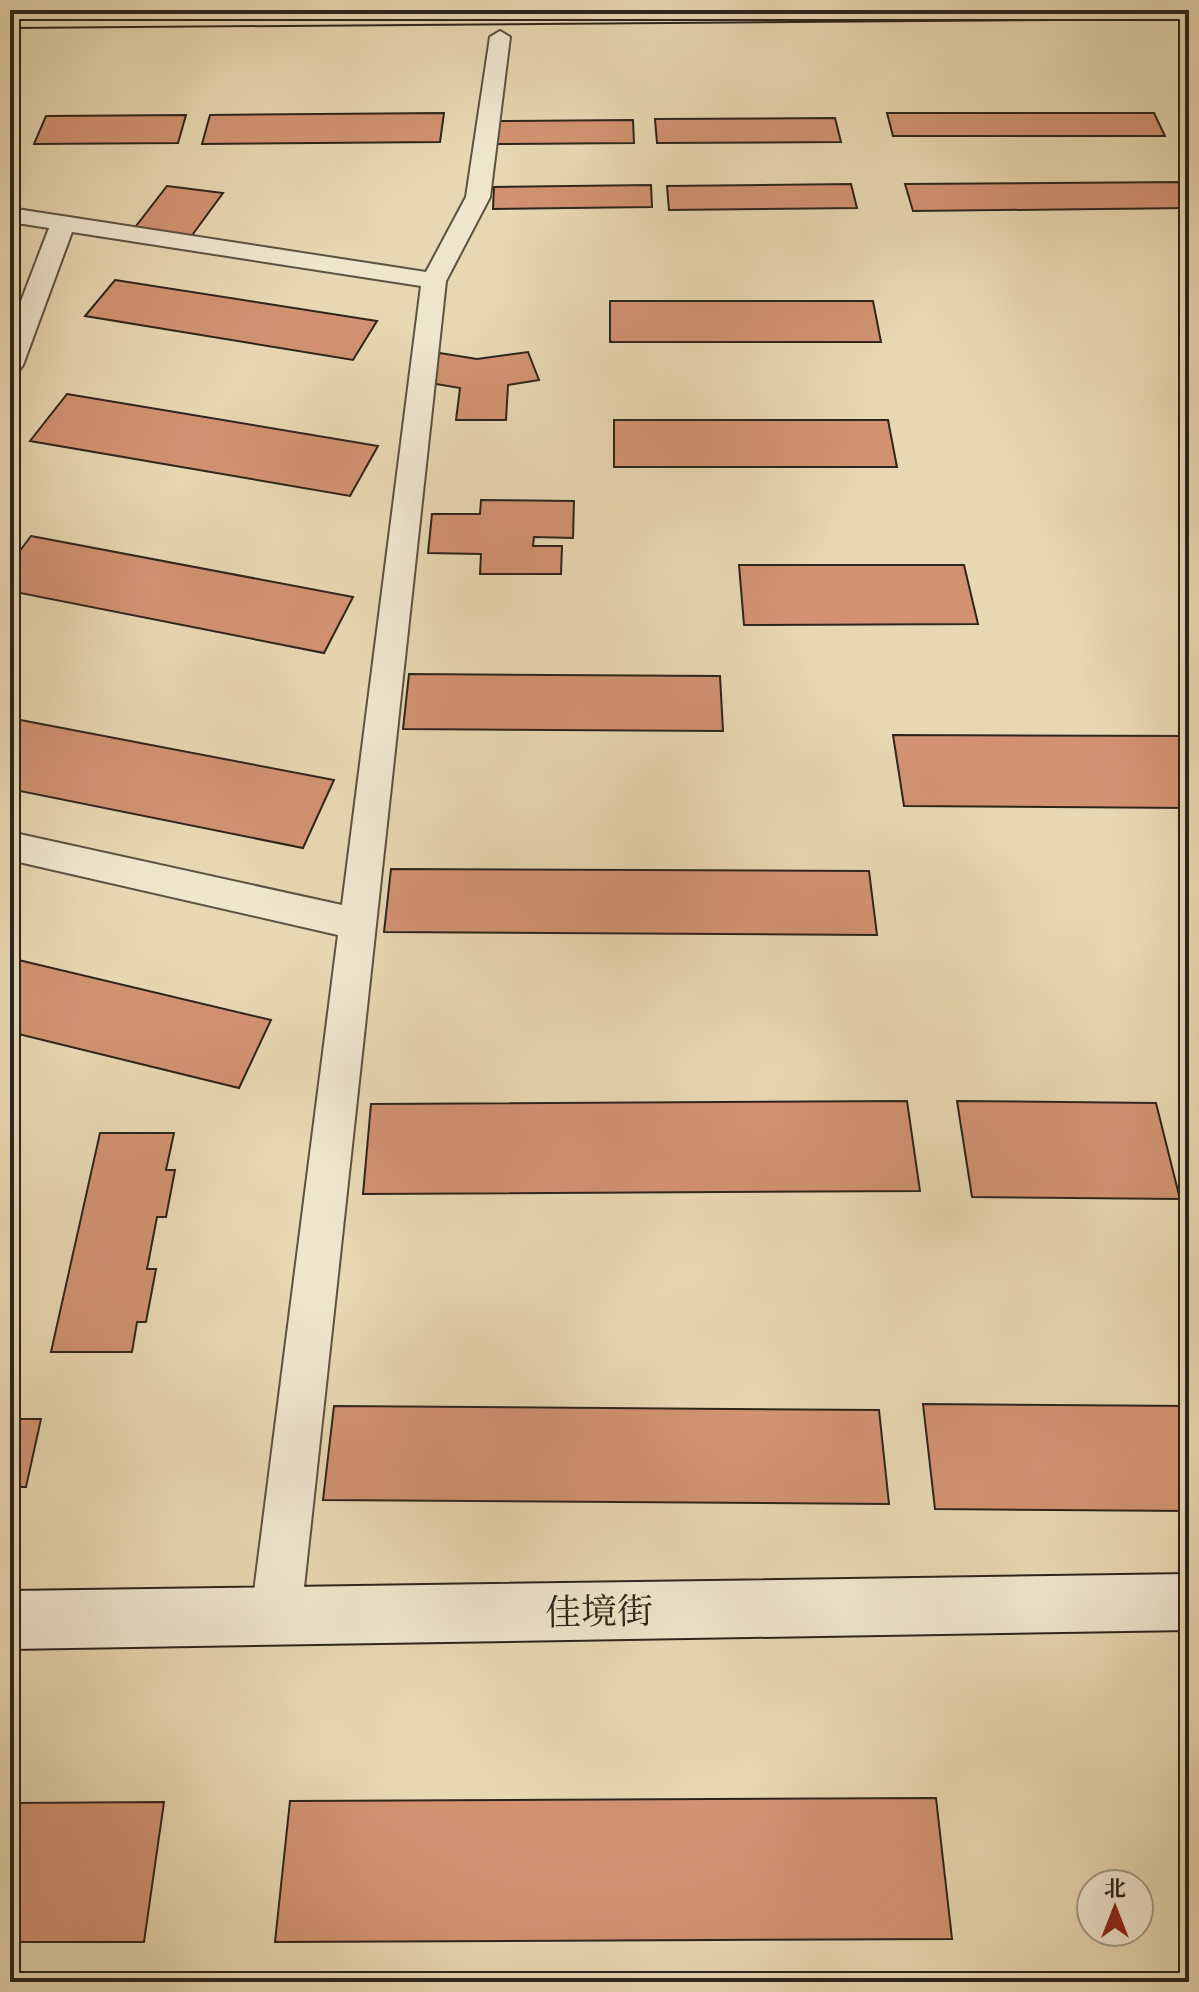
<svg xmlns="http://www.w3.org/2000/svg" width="1199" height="1992" font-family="'Sorts Mill Goudy','Noto Serif SC',serif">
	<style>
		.building { fill: #d29272; stroke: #2d251b; stroke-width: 2 }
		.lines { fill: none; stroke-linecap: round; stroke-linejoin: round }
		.street-casing { stroke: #5c5241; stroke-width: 4 }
		.secondary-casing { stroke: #2d251b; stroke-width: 4 }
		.primary-casing { stroke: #2d251b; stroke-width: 4 }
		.street { fill: #efe5cd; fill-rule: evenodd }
		.secondary { fill: #efe5cd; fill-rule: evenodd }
		.primary { fill: #e7d7b2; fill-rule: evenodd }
		.labels { text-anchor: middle; stroke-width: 6; stroke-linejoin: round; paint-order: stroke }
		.near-street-label { font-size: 36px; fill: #2d251b; stroke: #efe5cd }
	</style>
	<rect width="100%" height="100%" fill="#e7d7b2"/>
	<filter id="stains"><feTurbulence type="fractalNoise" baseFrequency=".0025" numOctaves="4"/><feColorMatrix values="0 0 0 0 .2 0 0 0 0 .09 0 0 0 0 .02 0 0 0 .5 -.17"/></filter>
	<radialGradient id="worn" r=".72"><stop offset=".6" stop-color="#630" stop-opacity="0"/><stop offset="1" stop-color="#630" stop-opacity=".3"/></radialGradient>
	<path class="building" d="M444,113L440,142L202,144L210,115Z
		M887,113H1154L1165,136H893Z
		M186,115L178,143L34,144L46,116Z
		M835,118L841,142L657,143L655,119Z
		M633,120L634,143L497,144L498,121Z
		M1184,182L1189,191V208L913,211L905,184Z
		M851,184L857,208L669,210L667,186Z
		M651,185L652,207L493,209L494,187Z
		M167,186L223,193L190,238L133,230Z
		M115,280L377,321L353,360L85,316Z
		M610,301H873L881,342H610Z
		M528,352L539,380L508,385L506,420H456L460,388L424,382L440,353L477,359Z
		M67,394L378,446L350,496L30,441Z
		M614,420H888L897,467H614Z
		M481,500L574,501L573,538L534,537L533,546H562L561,574H480L481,554L428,553L432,514H480Z
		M31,536L353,597L324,653L10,591V564Z
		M739,565H964L978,624L744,625Z
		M409,674L720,676L723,731L403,729Z
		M10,718L334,780L303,848L10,789Z
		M893,735L1189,736V808L904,806Z
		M391,869L869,871L877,935L384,932Z
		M10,958L271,1020L239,1088L10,1032Z
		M907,1101L920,1191L363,1194L371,1104Z
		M957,1101L1156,1103L1180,1199L972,1197Z
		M100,1133H174L166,1170H175L166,1217H157L147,1269H156L146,1322H137L132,1352H51Z
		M923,1404L1189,1406V1511L935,1509Z
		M334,1406L879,1410L889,1504L323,1500Z
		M10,1419H41L26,1487H10Z
		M936,1798L952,1939L275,1942L290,1801Z
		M164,1802L144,1942H10V1803Z"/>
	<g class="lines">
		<defs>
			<path id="street" d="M500,31L510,37L490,197L446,281L301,1615L293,1632L276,1640L259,1632L251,1615L338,935L10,860V832L342,905L421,286L72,232L23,365L19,371L10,373V330L49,228L10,222V208L426,272L466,197L490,37Z"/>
			<path id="secondary" d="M1189,1574V1630L10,1649V1591Z"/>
			<path id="primary" d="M403,10H1189V18L10,27V13Z"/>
		</defs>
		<use href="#street" class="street-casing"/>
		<use href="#secondary" class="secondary-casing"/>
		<use href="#primary" class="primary-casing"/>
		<use href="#street" class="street"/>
		<use href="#secondary" class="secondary"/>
		<use href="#primary" class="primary"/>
	</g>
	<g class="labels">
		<g class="near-street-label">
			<text transform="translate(599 1611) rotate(-1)" y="13">佳境街</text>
		</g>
	</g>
	<rect width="1199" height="1992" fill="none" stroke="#e7d7b2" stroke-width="40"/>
	<rect x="12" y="12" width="1175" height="1968" fill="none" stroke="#2d251b" stroke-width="4"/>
	<rect x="20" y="20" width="1159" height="1952" fill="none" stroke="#2d251b" stroke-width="2"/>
	<g transform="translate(1115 1908)"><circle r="38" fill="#efe5cd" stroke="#a19886" stroke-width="2"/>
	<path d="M0-6L14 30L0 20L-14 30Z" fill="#8f2418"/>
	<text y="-12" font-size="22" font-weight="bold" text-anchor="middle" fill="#2d251b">北</text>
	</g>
	<rect width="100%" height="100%" filter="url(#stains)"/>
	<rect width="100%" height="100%" fill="url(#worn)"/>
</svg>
